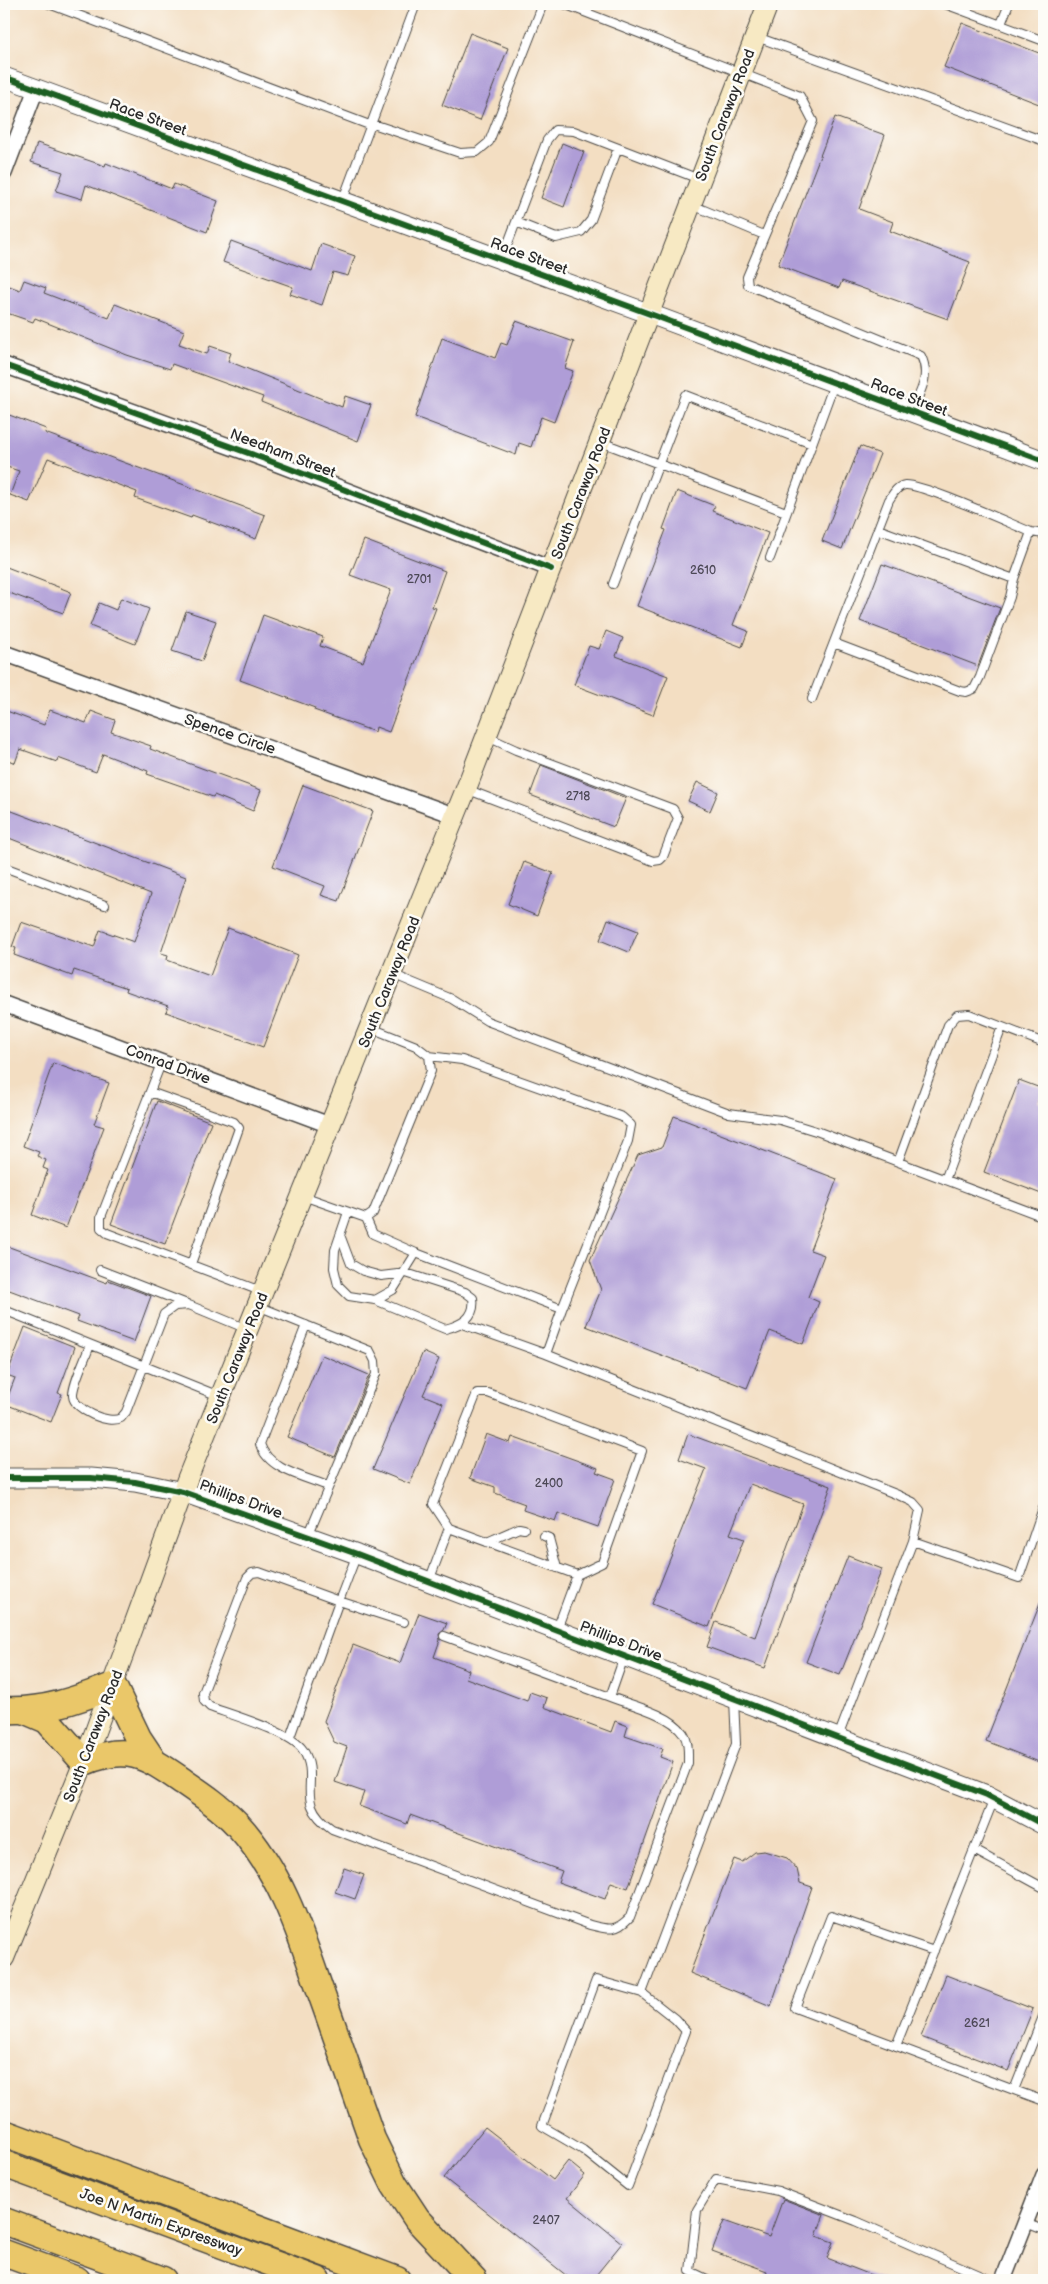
<svg xmlns="http://www.w3.org/2000/svg" width="1048" height="2284" font-family="'Balsamiq Sans',sans-serif">
	<style>
		.building { fill: #af9dd7 }
		.lines { fill: none; stroke-linecap: round; stroke-linejoin: round }
		.service-casing { stroke: #494642; stroke-width: 10 }
		.minor-casing { stroke: #494642; stroke-width: 18 }
		.tertiary-casing { stroke: #494642; stroke-width: 21 }
		.secondary-casing { stroke: #494642; stroke-width: 22 }
		.motorway-casing { stroke: #494642; stroke-width: 29 }
		.service { stroke: #fff; stroke-width: 8 }
		.minor { stroke: #fff; stroke-width: 15 }
		.tertiary { stroke: #fff; stroke-width: 19 }
		.secondary { stroke: #f7e9c3; stroke-width: 20 }
		.motorway { stroke: #eac769; stroke-width: 26 }
		.cycleway-casing { stroke: #fdfcf7; stroke-width: 9 }
		.cycleway { stroke: #1b5e20; stroke-width: 6 }
		.labels { text-anchor: middle; stroke-width: 5; stroke-linejoin: round; paint-order: stroke }
		.number-label { font-size: 12px; fill: #4c4856 }
		.street-label { font-size: 15px; fill: #2b2b2b; stroke: #fdfcf7 }
	</style>
	<rect width="100%" height="100%" fill="#fdfcf7"/>
	<filter id="ink" filterUnits="userSpaceOnUse"><feTurbulence type="fractalNoise" baseFrequency=".02" numOctaves="2"/><feDisplacementMap in="SourceGraphic" scale="10" xChannelSelector="R" yChannelSelector="G"/><feConvolveMatrix kernelMatrix="1 2 1 2 8 2 1 2 1" color-interpolation-filters="sRGB"/></filter>
	<filter id="wash" filterUnits="userSpaceOnUse"><feTurbulence type="fractalNoise" baseFrequency=".0096" numOctaves="4" result="noise"/><feDisplacementMap in="SourceGraphic" scale="20" xChannelSelector="R" yChannelSelector="G"/><feGaussianBlur stdDeviation="1.12" result="paint"/><feColorMatrix in="noise" values="0 0 0 0 0 0 0 0 0 0 0 0 0 0 0 0 0 1.4 0 .05"/><feComposite in="paint" operator="in"/></filter>
	<g filter="url(#wash)">
		<rect width="100%" height="100%" fill="#f3dec2"/>
		<g id="blocks">
			<path class="building" d="M962,23L1044,55V106L944,67Z
				M470,33L508,48L480,120L442,105Z
				M835,117L885,135L859,209L893,222L890,231L970,262L948,319L842,281L839,288L778,265Z
				M37,143L105,166L106,163L172,189L174,184L218,201L207,232L86,185L82,199L56,191L63,172L31,162Z
				M562,143L584,152L564,207L541,198Z
				M231,241L312,271L321,244L355,256L348,276L333,272L322,305L290,294L293,287L223,262Z
				M24,280L46,288L44,293L109,318L115,304L184,331L179,344L207,354L210,346L231,353L228,361L342,407L345,396L371,405L358,441L261,402L263,397L172,364L170,369L127,355L35,318L33,322L4,312V284L20,290Z
				M516,321L574,342L565,368L573,371L554,422L541,417L531,447L519,443L516,455L415,417L442,338L495,358L501,343L507,345Z
				M4,413L46,429L45,433L265,515L256,539L192,515L191,518L135,498L137,492L48,458L29,502L10,495L19,471L4,466Z
				M860,446L880,454L842,549L822,541Z
				M677,491L715,506L712,511L768,533L733,625L748,631L742,647L637,606L666,530L663,529Z
				M364,540L445,571L432,607L436,608L389,732L376,727L375,732L314,710L315,708L240,680L263,615L323,637L320,646L363,662L391,590L350,575Z
				M882,564L1000,608L978,666L860,621Z
				M4,566L71,592L63,613L4,591Z
				M121,598L149,609L135,644L90,626L99,603L116,610Z
				M186,611L216,621L202,661L172,651Z
				M606,631L623,638L616,656L668,676L653,715L574,685L589,646L599,649Z
				M4,710L44,725L50,710L86,723L91,711L115,720L111,732L151,746L150,749L261,790L253,811L214,795L213,797L147,774L148,771L103,754L96,772L58,758L57,762L20,749L15,763L4,758Z
				M541,765L626,798L614,827L530,795Z
				M697,782L718,792L710,811L688,801Z
				M303,785L373,811L339,901L321,895L325,886L273,866Z
				M4,808L186,877L161,953L168,955L167,960L210,976L228,928L298,955L263,1047L166,1012L168,1006L126,991L127,988L74,970L72,976L14,955L16,948L12,947L21,922L94,947L100,930L134,942L151,894L4,836Z
				M524,862L553,873L537,916L508,904Z
				M608,919L638,931L629,952L600,940Z
				M53,1063L109,1083L94,1124L104,1127L66,1228L32,1215L48,1170L43,1168L46,1160L37,1156L39,1152L23,1146Z
				M1019,1080L1043,1089L1038,1102L1044,1104V1195L984,1172Z
				M157,1101L211,1122L165,1244L111,1224Z
				M674,1116L837,1179L810,1250L824,1255L808,1297L819,1302L803,1344L770,1331L747,1388L586,1326L601,1290L590,1260L638,1155L662,1147Z
				M4,1245L107,1283L108,1280L151,1296L134,1342L77,1321L79,1316L4,1288Z
				M25,1327L75,1347L58,1393L62,1394L51,1422L5,1404L15,1378L7,1375Z
				M423,1352L439,1359L423,1395L443,1403L410,1484L373,1469Z
				M322,1355L369,1375L335,1457L287,1437Z
				M486,1434L510,1443L512,1437L598,1468L596,1472L615,1479L598,1527L558,1513L555,1521L523,1510L525,1504L495,1493V1487L470,1478Z
				M688,1434L831,1486L765,1668L707,1647L716,1622L755,1637L803,1504L750,1484L730,1534L744,1539L709,1627L652,1604L706,1469L679,1459Z
				M848,1556L882,1569L840,1675L806,1662Z
				M1043,1596H1044V1764L986,1741Z
				M419,1613L447,1623L444,1630L439,1634L440,1640L434,1657L469,1670L466,1678L527,1701L530,1692L547,1698L544,1707L611,1732L615,1721L628,1726L625,1736L663,1749L660,1757L673,1762L628,1888L611,1882L605,1899L558,1882L562,1871L410,1815L407,1824L359,1806L364,1792L335,1782L347,1747L334,1742L324,1721L353,1645L400,1663Z
				M764,1851L787,1858L797,1869L800,1883L812,1887L771,2006L690,1973L734,1859L742,1862L755,1852Z
				M344,1868L364,1875L355,1899L335,1892Z
				M946,1975L1033,2009L1008,2071L921,2037Z
				M485,2127L553,2180L568,2161L585,2175L567,2198L622,2243L592,2280H572L444,2178Z
				M783,2199L824,2215L816,2236L833,2242L827,2258L884,2280H764L767,2271L712,2251L724,2221L769,2237Z"/>
		</g>
	</g>
	<g filter="url(#ink)">
		<use href="#blocks" fill-opacity="0" stroke="#494642" stroke-width="1"/>
		<g class="lines">
			<defs>
				<path id="service" d="M49,4L372,126
					M564,4L800,96L813,121L747,277L748,285L921,356C931,376 920,392 912,411
					M945,4L1044,41
					M1001,24L1009,4
					M757,37L1044,141
					M373,124L460,153L477,152L489,142L543,4
					M342,202L416,4
					M692,205L764,235
					M516,222L556,238L581,232L591,220L618,148
					M502,259L547,140L555,130L574,131L699,179
					M601,442L786,512
					M770,558L834,384
					M1014,579L1031,532L1044,534
					M613,584L685,395L812,444
					M834,643L960,691L966,692L974,689L980,677L1010,597L1014,579L878,529
					M812,699L889,500C893,494 897,486 905,485C921,483 1011,524 1031,532
					M466,789L653,861L660,860L663,857L678,818L673,809L516,750L488,737
					M4,867L105,905
					M392,974L452,999L487,1021L729,1113L780,1120L819,1132L1044,1217
					M162,1061L101,1217V1228L107,1233L263,1292
					M150,1092L234,1122L239,1128L191,1264
					M898,1162L948,1025L957,1015L969,1014L1044,1043
					M945,1180L1002,1027
					M303,1196L366,1218L373,1213L431,1071L429,1056L416,1046L371,1028
					M348,1212L335,1250L334,1268L338,1285L349,1296L375,1300L393,1290L416,1253
					M366,1218L373,1234L416,1253L562,1309L628,1141L631,1125L622,1117L462,1060L429,1056
					M340,1235L351,1264L363,1271L381,1276L406,1273L465,1292L473,1298C476,1318 461,1325 445,1329L375,1300
					M100,1270L187,1304
					M258,1306L370,1351L375,1361L376,1374L308,1536
					M562,1309L546,1354L898,1495L913,1502L920,1510L913,1541L838,1737
					M4,1310L219,1396
					M462,1324L546,1354
					M306,1325L260,1444C268,1470 305,1477 328,1486
					M90,1345C86,1357 72,1385 73,1396C74,1410 109,1425 121,1418C121,1418 125,1413 126,1412L164,1314L175,1306L189,1305L247,1329
					M449,1528L433,1504L477,1393H488L642,1451L602,1563L577,1575
					M544,1536L549,1538L557,1568
					M913,1541L1019,1578L1044,1505
					M487,1542L519,1528L524,1529
					M357,1554L339,1601L404,1622
					M429,1581L449,1528L577,1575L557,1629
					M444,1636L610,1697
					M290,1737L339,1601L259,1572L252,1573L247,1578L203,1693L204,1701L210,1707C232,1715 291,1732 303,1750C322,1780 292,1801 332,1829L590,1925C609,1930 616,1932 630,1917L688,1763C688,1753 689,1742 683,1733C670,1714 631,1705 610,1697L624,1657
					M974,1850L1044,1888
					M934,1951L831,1916L795,2008L1014,2090
					M642,1993L675,2019L686,2031L628,2186L583,2150L542,2126L596,1980L642,1993L736,1744L734,1699
					M1044,2014L1014,2090L1044,2101
					M896,2046L994,1799
					M1026,2223L1044,2230
					M709,2280L690,2271L697,2210L716,2179L778,2191L856,2221L991,2280"/>
				<path id="minor" d="M4,173L36,89
					M4,365L262,458L551,569
					M4,653L456,816
					M4,1004L332,1126
					M1003,2280L1044,2175"/>
				<path id="tertiary" d="M4,77L650,314L1044,461
					M4,1478H91L135,1482L183,1492L357,1554L987,1795L1044,1825"/>
				<path id="secondary" d="M4,1958L84,1762L188,1477L466,789L768,4"/>
				<path id="motorway" d="M4,1710C43,1712 76,1700 113,1686L138,1738L152,1759
					M26,1711L47,1720L84,1762C127,1744 145,1755 181,1780C200,1793 221,1807 237,1824C282,1873 301,1935 322,1996C339,2043 355,2091 372,2139L394,2184L417,2219L474,2280
					M4,2133L397,2280
					M4,2164L317,2280
					M4,2221L163,2280
					M4,2253L77,2280"/>
			</defs>
			<use href="#service" class="service-casing"/>
			<use href="#minor" class="minor-casing"/>
			<use href="#tertiary" class="tertiary-casing"/>
			<use href="#secondary" class="secondary-casing"/>
			<use href="#motorway" class="motorway-casing"/>
			<use href="#service" class="service"/>
			<use href="#minor" class="minor"/>
			<use href="#tertiary" class="tertiary"/>
			<use href="#secondary" class="secondary"/>
			<use href="#motorway" class="motorway"/>
			<defs>
				<path id="cycleway" d="M4,77L650,314L1044,461
					M4,365L262,458L551,569
					M4,1478H91L135,1482L183,1492L357,1554L987,1795L1044,1825"/>
			</defs>
			<use href="#cycleway" class="cycleway-casing"/>
			<use href="#cycleway" class="cycleway"/>
		</g>
	</g>
	<g class="labels">
		<g class="number-label">
			<text x="703" y="574">2610</text>
			<text x="419" y="583">2701</text>
			<text x="578" y="800">2718</text>
			<text x="549" y="1487">2400</text>
			<text x="977" y="2027">2621</text>
			<text x="546" y="2224">2407</text>
		</g>
		<g class="street-label">
			<text transform="translate(725 115) rotate(-69)" y="5">South Caraway Road</text>
			<text transform="translate(148 117) rotate(20)" y="5">Race Street</text>
			<text transform="translate(529 256) rotate(20)" y="5">Race Street</text>
			<text transform="translate(909 397) rotate(21)" y="5">Race Street</text>
			<text transform="translate(283 453) rotate(21)" y="5">Needham Street</text>
			<text transform="translate(581 493) rotate(-69)" y="5">South Caraway Road</text>
			<text transform="translate(230 734) rotate(19)" y="5">Spence Circle</text>
			<text transform="translate(389 982) rotate(-68)" y="5">South Caraway Road</text>
			<text transform="translate(168 1064) rotate(20)" y="5">Conrad Drive</text>
			<text transform="translate(237 1358) rotate(-68)" y="5">South Caraway Road</text>
			<text transform="translate(241 1499) rotate(20)" y="5">Phillips Drive</text>
			<text transform="translate(621 1641) rotate(21)" y="5">Phillips Drive</text>
			<text transform="translate(93 1736) rotate(-69)" y="5">South Caraway Road</text>
			<text transform="translate(161 2222) rotate(20)" y="5">Joe N Martin Expressway</text>
		</g>
	</g>
	<rect width="1048" height="2284" fill="none" stroke="#fdfcf7" stroke-width="20"/>
</svg>
